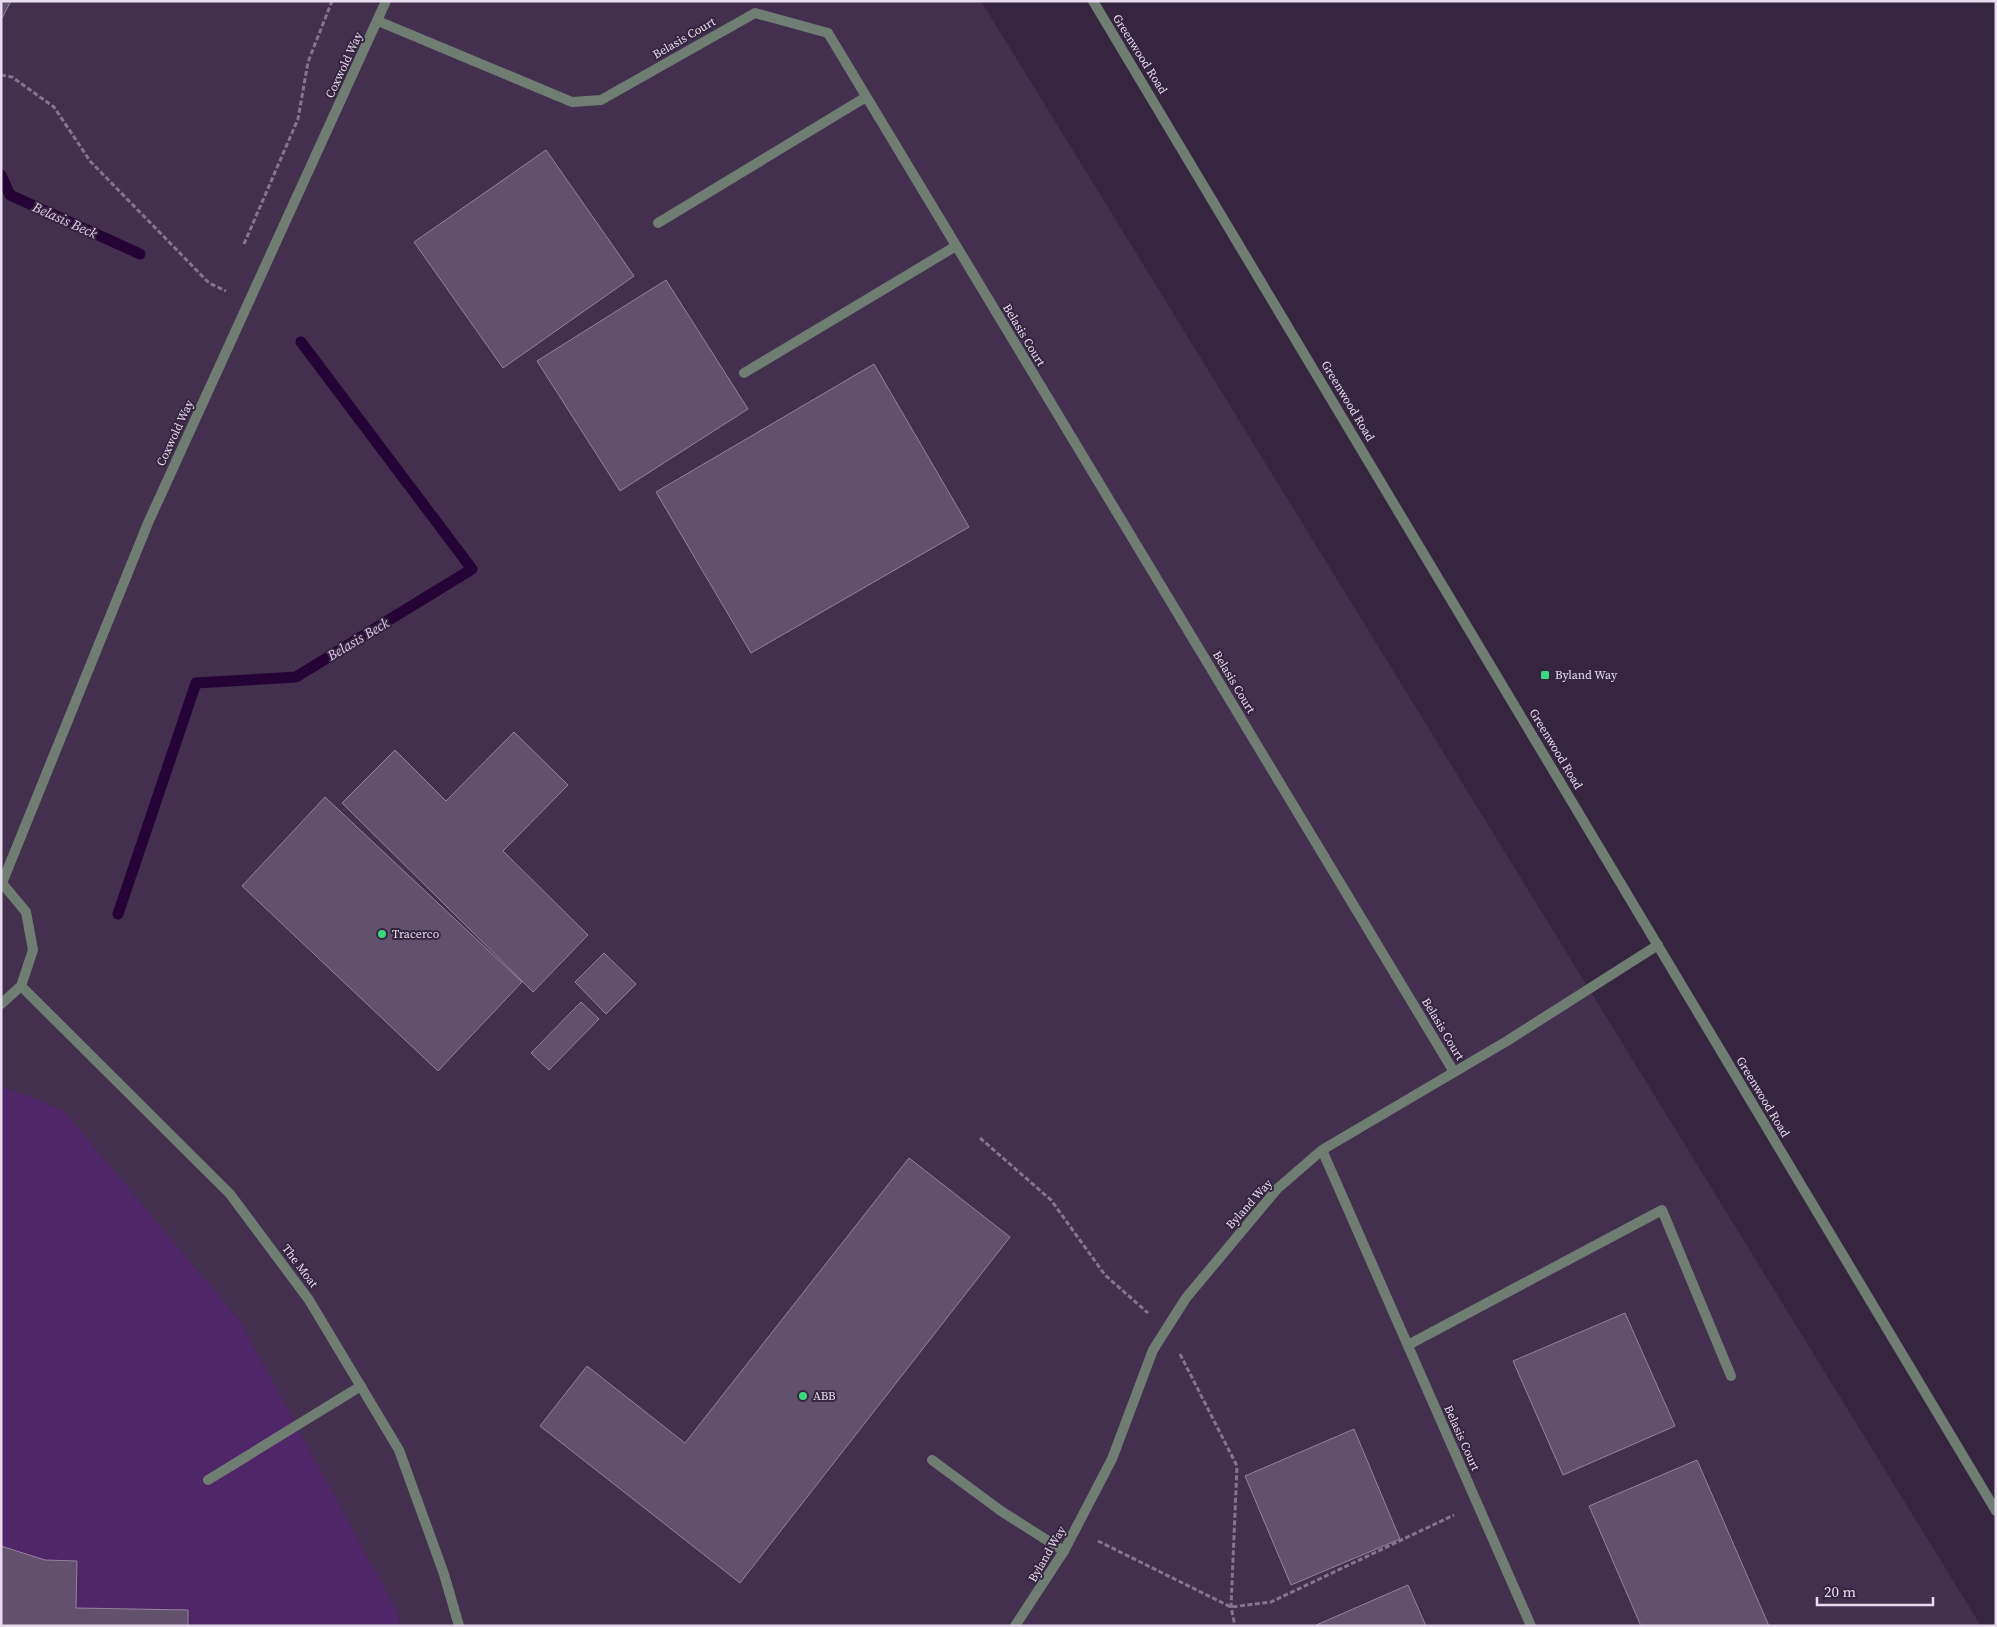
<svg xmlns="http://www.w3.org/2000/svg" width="1997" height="1627" font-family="'Source Serif 4',serif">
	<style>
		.built { fill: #43304f }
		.green { fill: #4f2667 }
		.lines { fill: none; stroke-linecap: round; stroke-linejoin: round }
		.stream { stroke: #260337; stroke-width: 11 }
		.building { fill: #61516d; stroke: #9482a0 }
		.path { stroke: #83768c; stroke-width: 3; stroke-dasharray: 5 2.5; stroke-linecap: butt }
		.lane { stroke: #707d73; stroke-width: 10 }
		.street { stroke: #707d73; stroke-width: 10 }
		.poi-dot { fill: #3cd77e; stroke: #35253f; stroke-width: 2 }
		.labels { text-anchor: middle; stroke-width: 4; stroke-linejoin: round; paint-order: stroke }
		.street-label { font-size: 12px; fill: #e7ddee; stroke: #35253f }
		.poi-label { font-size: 12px; fill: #e7ddee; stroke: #35253f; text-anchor: start }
		.water-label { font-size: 14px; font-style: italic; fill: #e1c9f2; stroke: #35253f }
	</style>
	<rect width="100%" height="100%" fill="#35253f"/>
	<path class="built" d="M1,1H981L1981,1626H400L398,1613L240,1321L63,1110L1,1086Z"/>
	<path class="green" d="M1,1086L63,1110L240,1321L398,1613L400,1626H1Z"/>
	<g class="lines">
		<path class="stream" d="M1,175L10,195L140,254
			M118,914L196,683L296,677L472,569L301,342"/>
	</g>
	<path class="building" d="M1,1H11L1,20Z
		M546,150L634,276L503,368L414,242Z
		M666,280L748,409L620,491L537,361Z
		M874,364L969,527L751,653L656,492Z
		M514,732L568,785L503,851L588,935L533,992L342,803L395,750L446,801Z
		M325,797L522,982L438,1071L242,886Z
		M604,953L636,984L606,1014L575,982Z
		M581,1002L599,1019L549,1070L531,1053Z
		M909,1158L1010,1237L740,1583L540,1426L587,1366L685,1443Z
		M1625,1313L1675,1426L1563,1475L1513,1361Z
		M1354,1429L1400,1539L1291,1585L1245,1476Z
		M1697,1460L1769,1626H1641L1589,1506Z
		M1,1546L45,1560L77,1561L76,1608L188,1610V1626H1Z
		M1408,1585L1426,1626H1314Z"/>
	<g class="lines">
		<path class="path" d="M1,75L12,77L54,107L90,161L209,283L226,291
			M244,244L298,119L308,62L332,1
			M980,1138L1051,1200L1105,1275L1148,1313
			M1180,1354L1237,1466L1231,1607L1235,1626
			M1098,1541L1231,1607L1271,1602L1454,1515"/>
		<path class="lane" d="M378,21L572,102L601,100L755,13L828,33L1454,1072
			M658,223L866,97
			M744,373L956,246
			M1408,1345L1662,1210L1731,1376
			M932,1460L1001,1511L1064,1551
			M208,1480L361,1386"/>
		<path class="street" d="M1093,1L1996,1511
			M1,882L26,912L33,950L21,986L1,1004
			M2,883L148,523L386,1
			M21,986L230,1194L309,1300L399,1450L444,1574L459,1626
			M1322,1150L1531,1626
			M1015,1626L1064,1551L1112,1459L1153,1350L1186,1298L1277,1189L1322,1150L1507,1041L1658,945"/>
	</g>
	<g class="poi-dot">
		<rect x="1540" y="670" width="10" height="10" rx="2.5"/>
		<circle cx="382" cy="934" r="5"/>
		<circle cx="803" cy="1396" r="5"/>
	</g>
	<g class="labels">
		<g class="street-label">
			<text transform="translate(684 38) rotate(-30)" y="4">Belasis Court</text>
			<text transform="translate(1140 54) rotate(58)" y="4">Greenwood Road</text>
			<text transform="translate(344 65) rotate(-65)" y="4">Coxwold Way</text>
			<text transform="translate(1024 335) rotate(59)" y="4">Belasis Court</text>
			<text transform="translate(1348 401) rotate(59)" y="4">Greenwood Road</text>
			<text transform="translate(175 433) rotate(-65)" y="4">Coxwold Way</text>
			<text transform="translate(1234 682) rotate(59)" y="4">Belasis Court</text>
			<text transform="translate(1556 749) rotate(59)" y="4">Greenwood Road</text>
			<text transform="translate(1443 1029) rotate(59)" y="4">Belasis Court</text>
			<text transform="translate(1763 1097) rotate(59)" y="4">Greenwood Road</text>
			<text transform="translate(1249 1204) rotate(-48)" y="4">Byland Way</text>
			<text transform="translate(300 1266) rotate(53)" y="4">The Moat</text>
			<text transform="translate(1462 1438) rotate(66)" y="4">Belasis Court</text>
			<text transform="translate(1047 1554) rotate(-60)" y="4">Byland Way</text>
		</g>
		<g class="poi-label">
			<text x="1555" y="679">Byland Way</text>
			<text x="392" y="938">Tracerco</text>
			<text x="813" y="1400">ABB</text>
		</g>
		<g class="water-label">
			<text transform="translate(65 220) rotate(24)" y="5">Belasis Beck</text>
			<text transform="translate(358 639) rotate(-31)" y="5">Belasis Beck</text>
		</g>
	</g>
	<rect width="1997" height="1627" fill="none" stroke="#e7ddee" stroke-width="5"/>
	<path d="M1817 1597v8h116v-8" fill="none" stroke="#e7ddee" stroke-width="2.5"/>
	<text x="1824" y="1597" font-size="15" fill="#e7ddee" stroke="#35253f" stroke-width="4" paint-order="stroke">20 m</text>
</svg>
